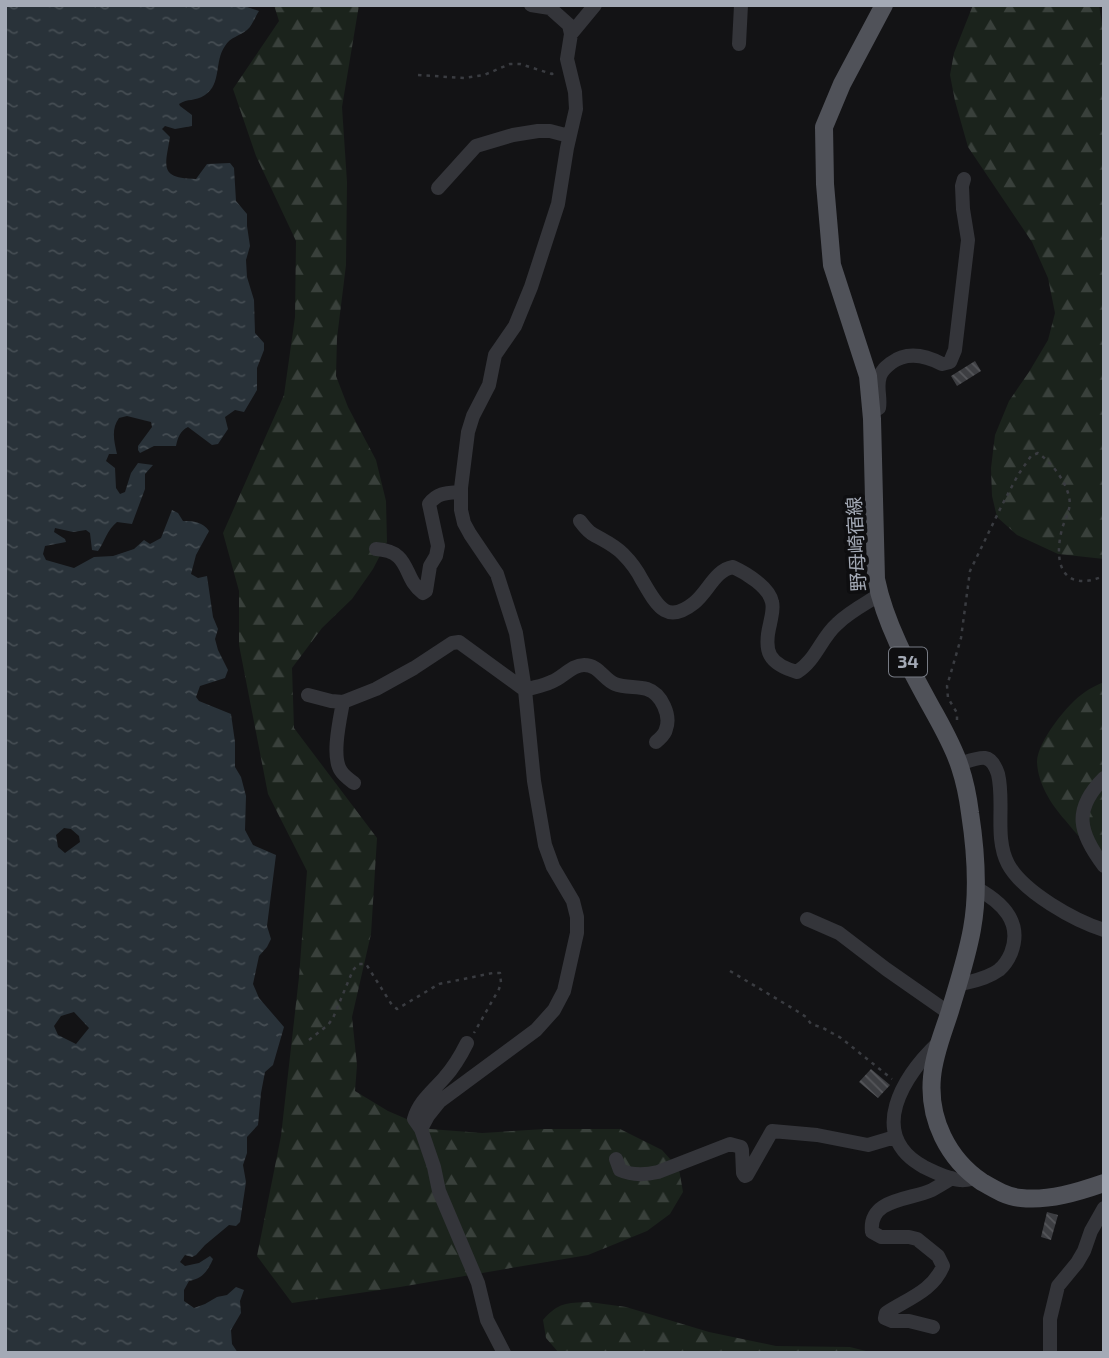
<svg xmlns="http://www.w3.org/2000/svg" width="1109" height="1358" font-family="'Exo 2','Noto Sans JP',sans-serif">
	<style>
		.forest { fill: url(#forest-firs) }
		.water { fill: url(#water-ripples); fill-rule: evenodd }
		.building { fill: url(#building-back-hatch) }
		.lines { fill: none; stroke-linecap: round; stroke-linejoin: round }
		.path { stroke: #3a3c41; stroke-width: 2.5; stroke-dasharray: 3.5 5; stroke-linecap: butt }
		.minor { stroke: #34353a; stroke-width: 14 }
		.major { stroke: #505259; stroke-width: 18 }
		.labels { text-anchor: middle; stroke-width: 7; stroke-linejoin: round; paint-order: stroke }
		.shield { fill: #0e0e10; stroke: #777b84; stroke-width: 2 }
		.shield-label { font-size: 18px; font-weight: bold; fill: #a4aab6 }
		.street-label { font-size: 19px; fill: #a4aab6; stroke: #0e0e10 }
	</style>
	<defs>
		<pattern id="forest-firs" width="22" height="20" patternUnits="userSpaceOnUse" patternTransform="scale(1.75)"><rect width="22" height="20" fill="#1b231c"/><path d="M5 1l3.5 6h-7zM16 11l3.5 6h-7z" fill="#39403b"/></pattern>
		<pattern id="water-ripples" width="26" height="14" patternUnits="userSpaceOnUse" patternTransform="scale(1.75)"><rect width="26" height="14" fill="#293239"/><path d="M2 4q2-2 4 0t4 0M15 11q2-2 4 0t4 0" fill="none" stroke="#454d53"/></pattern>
		<pattern id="building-back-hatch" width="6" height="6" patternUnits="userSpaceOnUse" patternTransform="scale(1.75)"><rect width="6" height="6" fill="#3d3e42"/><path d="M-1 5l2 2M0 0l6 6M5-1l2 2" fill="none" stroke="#56575b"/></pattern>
	</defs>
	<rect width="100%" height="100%" fill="#131315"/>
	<path class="forest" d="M274,5H359L342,107L347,182L346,265L337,338L336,376L348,407L376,460L386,501L387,542L373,569L352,599L322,628L292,668L294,728L377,838L371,934L352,1017L357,1065L355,1091L388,1111L430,1129L482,1133L545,1129H620L662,1150L679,1169L683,1192L670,1214L647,1231L588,1255L400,1287L292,1303L257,1256L281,1136L299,977L307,871L268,794L239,645V591L223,533L284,395L295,317L296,241L256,156L233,89L279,21Z
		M973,5H1099L1104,36V559L1058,554L1017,535L997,517L992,496L991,468L995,435L1009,401L1029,372L1048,340L1055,313L1048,278L1032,242L968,147L955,101L950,75L954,53Z
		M1104,682V857C1088,849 1076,833 1065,820C1051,804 1038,784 1037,762C1037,742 1068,703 1085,692C1090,688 1097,685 1104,682Z
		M589,1302L626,1307L709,1332L776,1346L850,1347L874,1353H559L546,1338L543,1320C559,1302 566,1303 589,1302Z"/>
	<path class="water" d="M5,5H241L259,11C255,17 252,26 247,30C240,36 230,37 225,46C214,61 222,84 205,95C194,102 188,98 179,104L180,106L192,115V126L175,129L165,126L162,129L170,137C165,167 159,178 196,179L207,164L230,163L234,168L236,201L247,214V226L250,246L246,260L247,277L254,300L255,333L264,343V350L257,368V390L244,412L235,410L225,417L228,429L218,444L212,445L188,427C180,431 178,437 176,446H154L140,453L138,450V446L152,427L151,422L127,416L119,418C111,429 114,441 117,454H109L106,461L115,468L116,488L120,494L125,492L131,473L138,463L153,465L145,474V489L132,524L117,522C107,530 105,541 98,551L92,550L90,533L86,530L73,532L55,528L54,532L65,539L66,542L45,546L43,554L46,560L74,568L94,557L113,556L134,549L144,540L150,544L161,538L172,510L178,513L183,521C194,521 203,522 209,531L196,555L191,574L198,578L207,576L213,617L218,629L215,639L218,650L228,670L225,678L200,686L196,697L199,701L231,714L235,742V767L241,777L246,796L245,830L253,845L276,855L267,926L271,939L267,947L259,956L253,984L259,998L284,1027L273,1065L265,1072L261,1093L258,1125L247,1137V1153L243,1165L246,1182L240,1222L236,1226L229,1225L205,1245L196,1255L192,1257L185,1255L180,1262L185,1266L199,1263L210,1256L213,1259C207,1272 203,1278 189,1281L184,1290V1301L194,1308L205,1304L217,1297L227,1295L236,1287L244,1290L240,1301L241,1313L231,1330L232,1344L238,1353H5ZM64,828L71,829L79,836L80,842L65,853L58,847L56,835ZM74,1012L89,1028L76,1044L58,1035L54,1026L61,1016Z"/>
	<path class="building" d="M975,361L981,371L957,386L951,376Z
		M871,1069L890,1085L878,1098L859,1082Z
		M1047,1212L1058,1215L1051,1240L1041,1237Z"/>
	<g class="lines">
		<path class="path" d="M418,75L464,78L484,75L510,64H520L552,74L555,71
			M957,720V713L948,698L947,686L961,638L970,571L1002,505L1018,475L1031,456L1038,453C1051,462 1066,481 1069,497C1072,509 1065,518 1062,529C1053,564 1063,593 1104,576
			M730,971L797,1011L806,1017L811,1024L823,1028L841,1038L892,1079
			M309,1040L328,1025L333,1018L353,970L359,964H366L392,1005L397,1009L439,984L493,973H500L501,983L499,989L474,1033"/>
		<path class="minor" d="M571,34L595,5
			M739,44L741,5
			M438,188L476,146L513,135L538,131H550L569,136
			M872,412L879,408C881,397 876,387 880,376C882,370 886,367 891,363C907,351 925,355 942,364L950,362L955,350L968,240L963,209L962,186L964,179
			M580,521C583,525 587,530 591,533C602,540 613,544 623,554C631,562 637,570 642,580C656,603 665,626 694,603C708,592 715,570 733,567C746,573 769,587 772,602C774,609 771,618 770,624C763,652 769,664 797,672C816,660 821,638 837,624C849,612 865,604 879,595
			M376,549C412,551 402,578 423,593L426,591L430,566L436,556L438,546L429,504C438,492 448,493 461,492
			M308,695L331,701L343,702L376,689L414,668L452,643L459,642L525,690C534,687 543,686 551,682C563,678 571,665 584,665C599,665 603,679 615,684C625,688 637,686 647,689C662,694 671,716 666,729C665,735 660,738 656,742
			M343,702C340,719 331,757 341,771C344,776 350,780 354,783
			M959,764C966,762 978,757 985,758C992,759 996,768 998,774C1005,803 994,837 1008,864C1023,892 1075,921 1104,930
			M1104,778C1072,810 1079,833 1104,866
			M807,919L839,933L886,969L949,1013
			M958,985C971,981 987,979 999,970C1005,965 1008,960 1011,953C1023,922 1002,902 976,888
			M939,1042C904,1075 865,1135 924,1167C934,1172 949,1179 960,1180C965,1181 971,1179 976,1178
			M421,1129L414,1119C419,1101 433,1091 445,1077C454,1067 461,1055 467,1043
			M616,1159L620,1170C633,1176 645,1175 658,1172L730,1144L741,1147L742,1150L743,1173L745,1176L747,1175L772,1131L817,1135L868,1145L895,1137
			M933,1327L909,1321H892L885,1318L886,1313C907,1299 933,1291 943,1266L938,1256L917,1239L909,1237H881L872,1232C868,1198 911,1200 932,1190C939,1186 946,1182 952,1178
			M504,1353L487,1320L478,1283L439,1191L434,1167L421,1129L428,1116L440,1101L536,1030L554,1010L564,991L577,933V917L573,901L553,867L545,845L534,781L525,690L516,633L497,574L470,534L464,523L461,510V488L468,432L473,416L489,385L495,355L515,326L531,287L558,204L567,148L576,109L575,92L567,59L571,34L569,25L550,8L531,5
			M1050,1353V1319L1058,1286L1077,1263L1084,1251L1091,1231L1104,1208"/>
		<path class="major" d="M884,5L842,84L824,127L825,184L832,265L868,376L872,419L876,579C885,623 908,665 930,705C941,725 953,745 960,767C965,782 968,797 970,813C976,852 979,891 972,929C967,957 958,984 950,1011C943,1033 934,1054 932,1077C928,1119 948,1159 982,1182C994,1189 1007,1197 1021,1198C1049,1201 1078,1192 1104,1183"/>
	</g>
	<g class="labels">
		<rect class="shield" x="889" y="647.5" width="38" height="29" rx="5"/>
		<g class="shield-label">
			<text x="908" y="668">34</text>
		</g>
		<g class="street-label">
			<text transform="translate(856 544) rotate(-93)" y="7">野母崎宿線</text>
		</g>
	</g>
	<rect width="1109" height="1358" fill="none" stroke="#a4aab6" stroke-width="14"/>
</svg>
